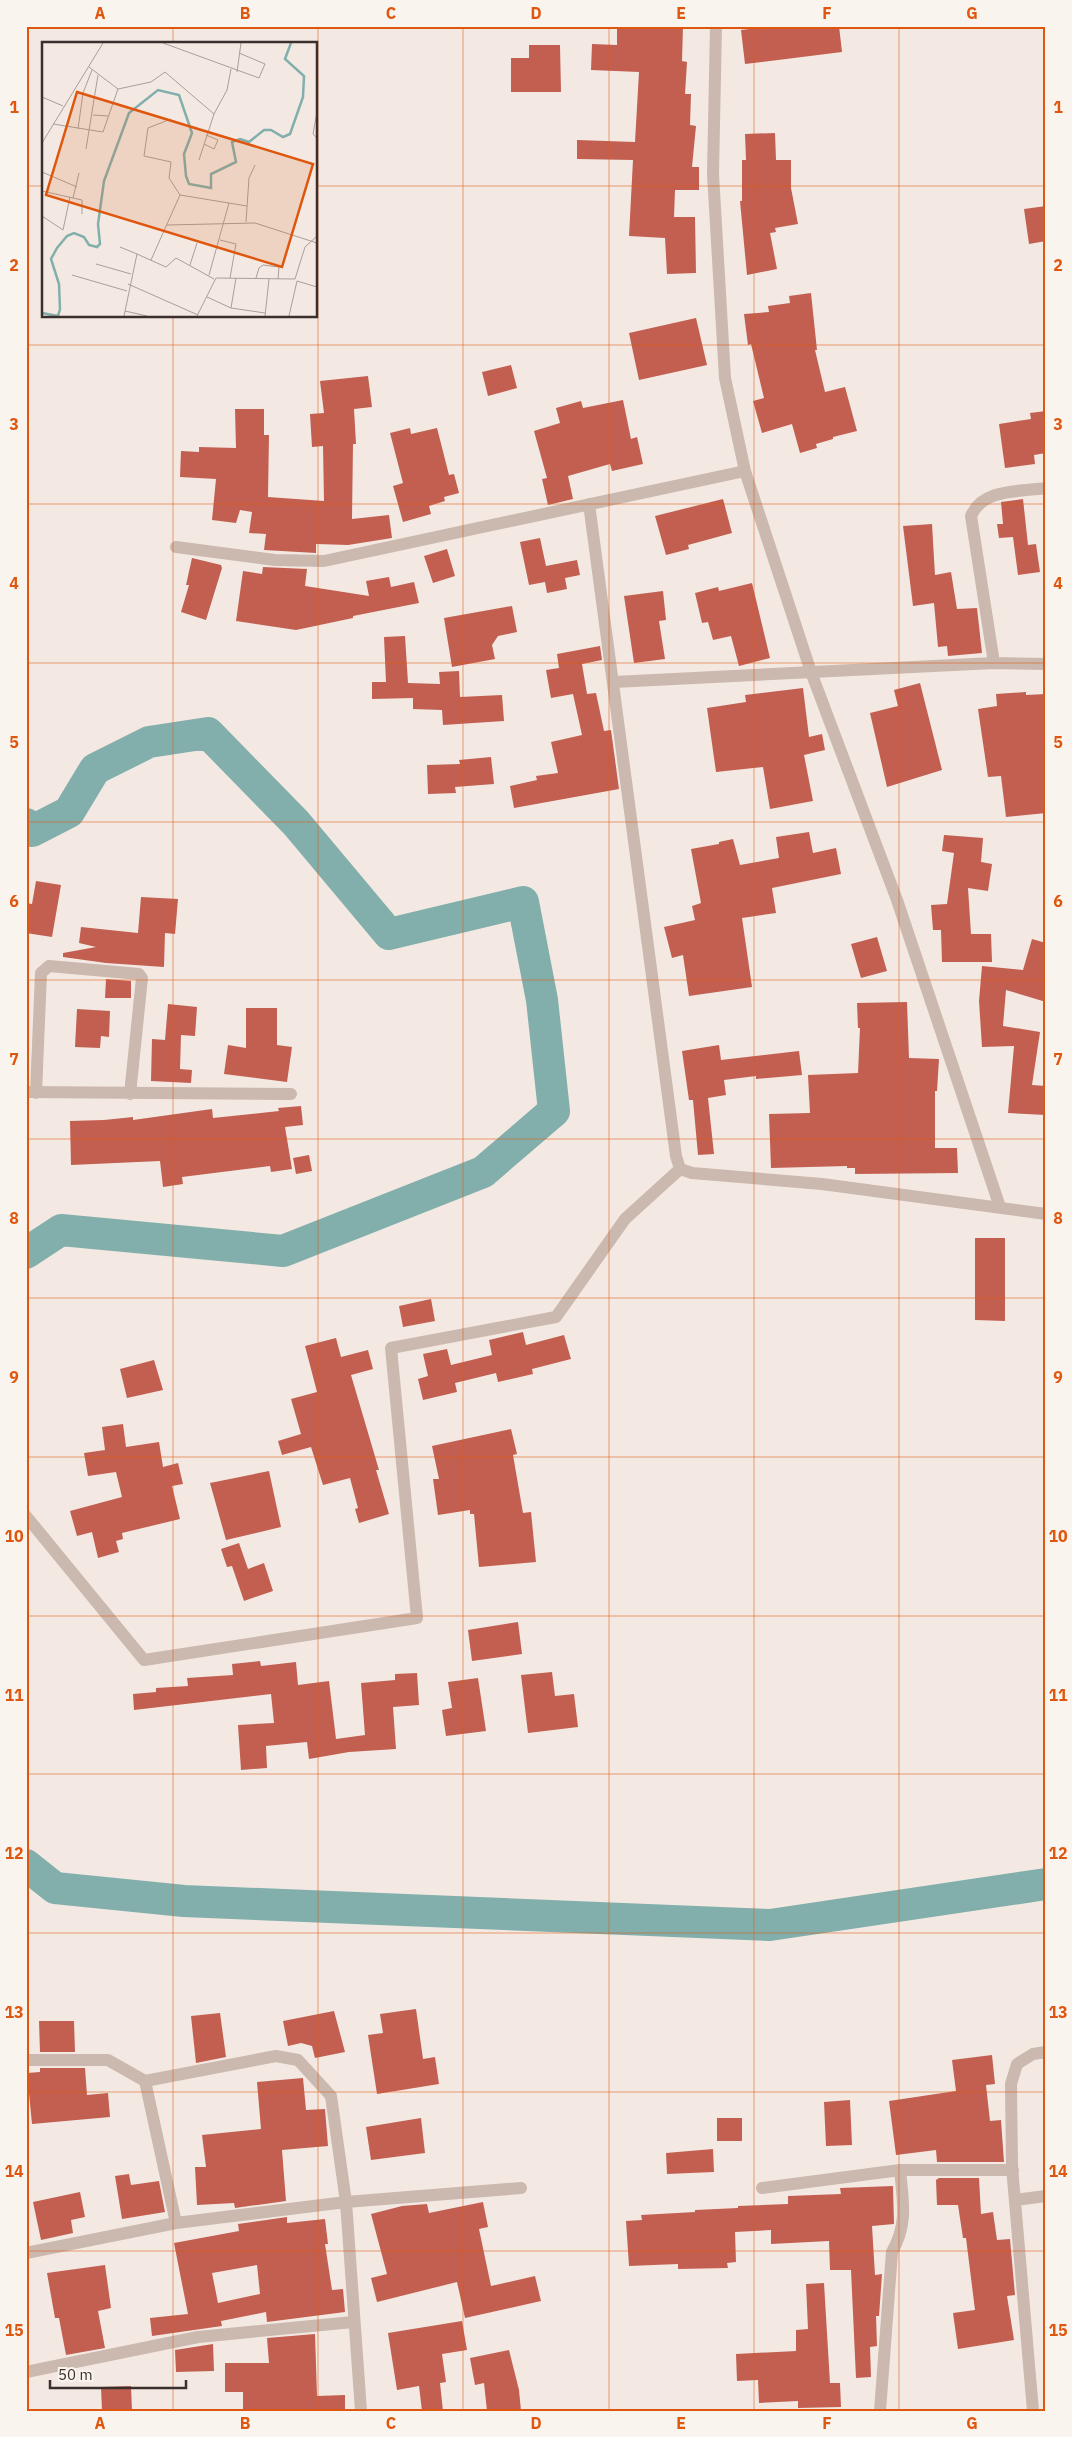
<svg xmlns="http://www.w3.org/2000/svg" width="1072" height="2437" font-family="'IBM Plex Sans',sans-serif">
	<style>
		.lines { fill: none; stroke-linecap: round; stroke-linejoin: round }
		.river { stroke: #82afac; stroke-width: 32 }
		.building { fill: #c25f51; fill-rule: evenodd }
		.street { stroke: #cbb8ae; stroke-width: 12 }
		.grid { fill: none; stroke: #df570e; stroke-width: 1; stroke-opacity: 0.55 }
		.inset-river { fill: none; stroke: #82afac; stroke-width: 2.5 }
		.inset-road { fill: none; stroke: #a99f99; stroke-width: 1 }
		.view { fill: #df570e; fill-opacity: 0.15; stroke: #df570e; stroke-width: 2.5 }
		.inset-edge { fill: none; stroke: #3a2f2c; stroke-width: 2.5 }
		.neatline { fill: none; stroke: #df570e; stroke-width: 2 }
		.grid-label { font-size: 16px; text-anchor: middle; font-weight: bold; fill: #df570e }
	</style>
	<rect width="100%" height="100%" fill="#f3e9e2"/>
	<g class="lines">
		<path class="river" d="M26,824L32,831L69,812L95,769L149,742L208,733L296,823L389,934L523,902L542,1000L554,1111L483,1172L283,1251L61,1230L26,1253
			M26,1865L55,1888L184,1901L770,1925L1046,1884"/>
	</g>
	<path class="building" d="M617,26H683L682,61L687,62L685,94H691L690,125L696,126L692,167H699V190H675L674,217H695L696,273L667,274L665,238L629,236L633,160L577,159V140L635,142L639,72L591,70L592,44L617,45Z
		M774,26H809V29L839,26L842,52L745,64L741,30Z
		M529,45H560L561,92H511V58H529Z
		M775,133L776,160H791V188L798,224L775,228L776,232L770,233L777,269L747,275L740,201H742V160H746L745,134Z
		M1046,206V241L1029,244L1024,209Z
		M811,293L817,350H815L825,392L845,387L857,431L833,437V439L816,444L817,448L800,453L792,424L762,433L753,401L764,398L751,344L748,345L744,314L769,312L768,306L790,303L789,296Z
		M696,318L707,365L639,380L629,333Z
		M511,365L517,388L488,396L482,372Z
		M368,376L372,407L354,409L356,444H353L352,519L389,515L392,538L348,545L316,544V553L264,550L266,534L249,533L252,512L240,510L236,523L212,520L216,479L180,477L181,451L199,452V447L236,448L235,409H264V435H269L268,497L324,501L323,446L312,447L310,414L324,413L320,381Z
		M623,400L631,439L637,437L643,464L612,471L610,464L568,476L573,499L548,505L542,479L547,478L534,431L560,423L556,408L581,401L583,408Z
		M1046,411V453L1034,455L1035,464L1005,468L999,424L1031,419L1030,413Z
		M410,428L411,434L437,428L449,475L454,474L459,493L444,497L445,501L429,506L431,514L403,522L393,486L403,483L390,433Z
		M723,499L732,533L688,545L689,549L666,555L655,516Z
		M1023,499L1028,545L1036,544L1040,572L1018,575L1013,537L999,538L997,524H1003L1001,502Z
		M932,524L935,575L951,572L957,609L977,608L982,653L948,656L947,646L938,647L934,603L913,606L903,526Z
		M540,538L546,566L577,560L580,575L565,578L567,589L547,593L545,582L529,585L520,542Z
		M447,549L455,576L433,583L424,556Z
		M192,558L221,565L222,568L206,620L181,612L189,585H186Z
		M263,567L307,569L305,586L369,596L366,581L389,577L391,587L414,582L419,603L353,616V618L296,630L236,621L243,571L262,574Z
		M752,583L770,658L739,666L731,636L713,640L708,622L702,623L695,593L718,587L719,591Z
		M663,591L666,620L659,621L665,659L634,663L624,596Z
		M512,606L517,632L498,636L492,645L495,659L452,667L444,618Z
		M405,636L408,683L440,684L439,672L459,671L460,697L502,695L504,721L443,725L442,710L413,709V698L372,699V682H386L384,637Z
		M600,646L602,660L582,664L587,694L596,693L604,731L611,730L619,789L514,808L510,786L537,780L536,776L558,773L551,742L582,735L573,694L551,698L546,670L559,668L557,654Z
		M920,683L942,770L887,787L870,713L898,706L894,690Z
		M803,688L809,737L822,734L825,750L804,755L813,801L770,809L763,767L716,772L707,708L746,702L745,695Z
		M1026,692V695L1046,694V813L1006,817L1001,776L988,777L978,709L997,706L996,694Z
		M491,757L494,784L455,787L456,793L428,794L427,765L460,764L459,760Z
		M809,832L813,853L836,848L841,874L772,888L776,913L742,918L752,987L689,996L683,955L672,958L664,927L695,920L692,906L701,903L691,849L719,844V842L733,839L740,865L779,858L776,837Z
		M944,835L983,838L981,862L992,864L988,891L968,888L971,934H991L992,962H942L941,930H933L931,905L947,904L954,853L942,851Z
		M36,881L61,885L52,937L26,933V903L32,904Z
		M141,897L178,899L175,934L165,933L164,967L106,963L63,957V953L96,947L79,943L81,927L138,933Z
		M877,937L887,971L861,978L851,944Z
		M1032,939L1046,943V1002L1006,990L1003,1026L1040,1032L1032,1085L1046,1086V1115L1008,1113L1014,1046L982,1047L979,1001L982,966L1023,970Z
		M106,979L131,981V998H105Z
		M907,1002L909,1058L939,1059L937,1091H935V1148H957L958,1173L855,1174V1168H847V1166L771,1168L769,1114L810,1113L808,1075L858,1073L860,1028H858L857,1003Z
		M168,1004L197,1007L195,1036L181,1035L180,1069L192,1070L191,1083L151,1081L152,1039L165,1040Z
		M246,1008H277V1045L292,1047L287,1082L224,1074L228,1045L246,1048Z
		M77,1009L110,1011L109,1037L101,1036L100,1048L75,1047Z
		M719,1045L721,1060L799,1051L802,1075L756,1079V1076L724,1080L726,1095L708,1098L714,1154L698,1155L693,1100H689L682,1051Z
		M301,1106L303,1125L285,1127L292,1169L271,1172L270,1166L182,1177L183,1184L163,1187L160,1161L71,1165L70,1121L104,1120L133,1117V1120L212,1109L213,1118L279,1111L278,1108Z
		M309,1155L312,1171L296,1174L293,1158Z
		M975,1238H1005V1321L975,1320Z
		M431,1299L435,1321L403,1327L399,1306Z
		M523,1332L526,1345L564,1335L571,1359L532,1369L533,1374L498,1382L496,1373L455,1383L457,1392L423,1400L418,1379L428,1376L423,1354L447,1349L451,1365L492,1355L489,1340Z
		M336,1338L341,1357L368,1350L373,1369L351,1375L379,1470H376L389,1514L359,1523L355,1509L358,1508L350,1478L323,1485L311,1447L282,1455L278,1441L301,1434L291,1399L317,1392L305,1346Z
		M154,1360L163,1390L127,1398L120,1369Z
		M123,1424L126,1447L159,1442L163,1467L178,1463L183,1484L172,1486L180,1519L122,1533L123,1539L116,1541L119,1552L98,1558L92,1532L77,1536L70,1511L122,1497L116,1472L88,1476L84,1453L105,1450L102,1427Z
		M511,1429L517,1454L513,1455L523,1513L531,1512L536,1562L479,1567L474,1514H470V1510L438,1515L433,1479H439L432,1446Z
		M269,1471L281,1527L226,1540L210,1483Z
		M239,1543L248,1569L264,1563L273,1591L244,1601L232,1566L227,1567L221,1549Z
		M518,1622L522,1654L472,1661L468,1630Z
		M260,1661L261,1666L296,1662L298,1685L329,1681L336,1739L365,1735L361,1683L395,1680V1674L417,1673L419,1705L393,1707L396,1749L349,1752L309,1759L307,1742L266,1746L267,1768L241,1770L238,1725L274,1723L271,1694L134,1710L133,1694L156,1692V1688L188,1686L187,1678L233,1675L232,1664Z
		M552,1672L555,1696L574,1694L578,1727L528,1733L521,1675Z
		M478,1678L486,1731L446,1736L442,1710L452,1708L448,1682Z
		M416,2009L423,2059L435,2057L439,2084L377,2094L368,2035L383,2033L380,2014Z
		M334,2011L345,2052L315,2058L312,2046L301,2043L288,2046L283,2021Z
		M220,2013L226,2057L196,2063L191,2016Z
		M39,2021H74L75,2052H40Z
		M992,2055L995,2084L986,2085L990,2121L1001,2120L1004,2162H937L936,2150L896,2155L889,2101L956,2091L952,2060Z
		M40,2068H85L87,2095L108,2093L110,2117L32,2124L27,2073L40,2072Z
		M303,2078L306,2110L325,2109L328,2146L282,2150L286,2201L235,2208L234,2203L197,2205L195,2167H206L202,2135L261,2129L257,2082Z
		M850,2100L852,2145L826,2146L824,2102Z
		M421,2118L425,2153L371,2160L366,2127Z
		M717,2118H742V2141H717Z
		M713,2149L714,2172L667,2174L666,2153Z
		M129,2174L131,2185L159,2181L165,2212L122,2219L115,2176Z
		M939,2178H979L981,2214L993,2212L997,2240L1010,2239L1015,2295L1007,2296L1014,2340L958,2349L953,2313L975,2310L966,2238H963L958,2205H937L936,2180Z
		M893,2186L894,2224L872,2226L875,2275L882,2274L879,2316H876L877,2346L870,2347L871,2377L856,2378L851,2270H830L829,2241L771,2244V2230L735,2232L736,2262L727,2263L728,2268L678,2269V2264L629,2266L626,2221L642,2220L641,2215L695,2212V2210L738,2208V2206L788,2204V2196L841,2194L840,2188Z
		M80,2192L85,2217L71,2220L73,2233L41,2240L33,2202Z
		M483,2202L488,2227L479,2229L491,2286L535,2276L541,2301L465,2318L457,2282L377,2302L371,2278L387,2274L371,2214L402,2206L427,2204L429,2213Z
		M287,2217V2223L325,2219L328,2244H325L332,2290L343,2289L345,2312L267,2322L266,2312L221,2321L222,2326L152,2336L150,2318L188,2314L174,2243L239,2231L238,2224ZM257,2265L260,2294L218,2303L212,2273Z
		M105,2265L111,2308L98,2311L105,2348L66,2355L59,2318H55L47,2273Z
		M824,2283L830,2383H840L841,2407L798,2408V2401L759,2403L758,2380L737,2381L736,2354L796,2351V2330L808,2329L806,2284Z
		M462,2321L467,2350L442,2354L446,2382L440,2383L443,2411H422L419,2386L397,2390L388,2333Z
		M315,2334L317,2396L345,2395V2411H243V2392H225V2363H269L267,2338Z
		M213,2344L214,2371L176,2372L175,2350Z
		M509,2350L519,2390L521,2411H487L484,2383L475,2385L470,2358Z
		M131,2386L132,2411H102L101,2387Z"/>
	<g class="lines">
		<path class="street" d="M716,26L713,174L725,378L745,471L811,672L897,900L1000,1207
			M589,504L676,1156L680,1169L692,1173L822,1184L1046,1214
			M176,547L275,560L324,561L745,471
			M994,663L971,516C983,488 1020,492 1046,488
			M614,682L994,663L1046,664
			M26,1092L291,1094
			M36,1093L41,973L49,966L139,974L142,978L130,1094
			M26,1516L144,1660L417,1618L391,1348L556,1317L625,1219L680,1169
			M26,2060H108L145,2081L276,2056L298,2060L331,2096L346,2202L361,2411
			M145,2081L176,2223
			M762,2188L900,2170H1013
			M1015,2200L1046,2196
			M26,2253L176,2223L346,2202L521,2188
			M26,2372L198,2337L353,2322
			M880,2411L892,2252C908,2224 903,2202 900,2170
			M1033,2411L1012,2167L1011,2084L1017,2064L1033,2054L1046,2052"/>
	</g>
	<path class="grid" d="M173,26V44M318,26V2411M463,26V2411M609,26V2411M754,26V2411M899,26V2411M26,186H44M316,186H1046M173,316V2411M26,345H1046M26,504H1046M26,663H1046M26,822H1046M26,980H1046M26,1139H1046M26,1298H1046M26,1457H1046M26,1616H1046M26,1774H1046M26,1933H1046M26,2092H1046M26,2251H1046"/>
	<g transform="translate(42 42)">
		<rect width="275" height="275" fill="#f3e9e2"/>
		<path class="inset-river" d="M0,271L16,274L18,267L17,242L9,217L15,206L25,194L32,191L42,195L47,203L55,205L58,202L56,182L62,139L87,71L116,48L137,53L150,91L142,112L144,134L147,142L169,146V132L194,120L190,100L198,97L207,100L222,88H229L241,95L248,92L261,55L262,34L243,17L249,1"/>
		<path class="inset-road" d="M121,1L217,36L223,22L197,11M47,25L76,47L109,40L123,30L172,72M195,30L199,1M0,55L21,64M275,70L271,92L275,96M51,73L66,74M129,77L106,86L102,114L129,120L127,136L138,153M11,82L61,90L76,47M36,87L41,51L50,28M0,101L61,1M162,102L172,107L176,98L164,93M44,107L56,33M157,118L172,72L185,48L189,27M0,130L35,145M0,149L40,158V172M31,156L37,131M0,174L21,188L28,155M204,180L207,136L213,123M125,183L213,181L275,201M178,198L194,202L188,236M78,205L95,212M109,218L138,153L205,164M54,222L89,232M148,223L155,201M30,233L85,249M167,233L187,161M214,236L217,226L221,223L237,225L236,237M255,239L275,245M86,242L156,273M165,255L189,266L223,271M189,266L194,236M83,269L105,274M82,274L95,212L124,225L134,216L172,237M155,274L174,236L253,237L263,205L275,194M223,274L227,237M247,274L255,239"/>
		<path class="view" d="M35,50L271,122L240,225L4,153Z"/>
		<rect width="275" height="275" class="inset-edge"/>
	</g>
	<rect width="1072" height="2437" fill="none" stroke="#faf4ef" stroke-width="55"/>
	<path d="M50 2380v8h136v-8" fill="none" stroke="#3a2f2c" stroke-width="2.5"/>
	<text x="58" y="2380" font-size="15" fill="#3a2f2c" stroke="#faf4ef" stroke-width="4" paint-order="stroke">50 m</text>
	<rect x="28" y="28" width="1016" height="2382" class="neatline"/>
	<g class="grid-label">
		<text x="100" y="19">A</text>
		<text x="245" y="19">B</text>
		<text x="391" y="19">C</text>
		<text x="536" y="19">D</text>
		<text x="681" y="19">E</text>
		<text x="827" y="19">F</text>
		<text x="972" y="19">G</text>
		<text x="14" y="113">1</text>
		<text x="1058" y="113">1</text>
		<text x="14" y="271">2</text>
		<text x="1058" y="271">2</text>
		<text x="14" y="430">3</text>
		<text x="1058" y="430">3</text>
		<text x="14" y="589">4</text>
		<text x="1058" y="589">4</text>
		<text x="14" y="748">5</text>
		<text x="1058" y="748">5</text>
		<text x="14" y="907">6</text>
		<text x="1058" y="907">6</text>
		<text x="14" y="1065">7</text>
		<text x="1058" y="1065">7</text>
		<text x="14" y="1224">8</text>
		<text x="1058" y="1224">8</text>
		<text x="14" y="1383">9</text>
		<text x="1058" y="1383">9</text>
		<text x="14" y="1542">10</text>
		<text x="1058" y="1542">10</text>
		<text x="14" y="1701">11</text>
		<text x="1058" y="1701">11</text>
		<text x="14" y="1859">12</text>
		<text x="1058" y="1859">12</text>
		<text x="14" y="2018">13</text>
		<text x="1058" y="2018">13</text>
		<text x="14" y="2177">14</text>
		<text x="1058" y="2177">14</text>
		<text x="14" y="2336">15</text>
		<text x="1058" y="2336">15</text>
		<text x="100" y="2429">A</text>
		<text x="245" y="2429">B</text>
		<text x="391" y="2429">C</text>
		<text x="536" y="2429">D</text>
		<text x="681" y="2429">E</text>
		<text x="827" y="2429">F</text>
		<text x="972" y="2429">G</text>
	</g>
</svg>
